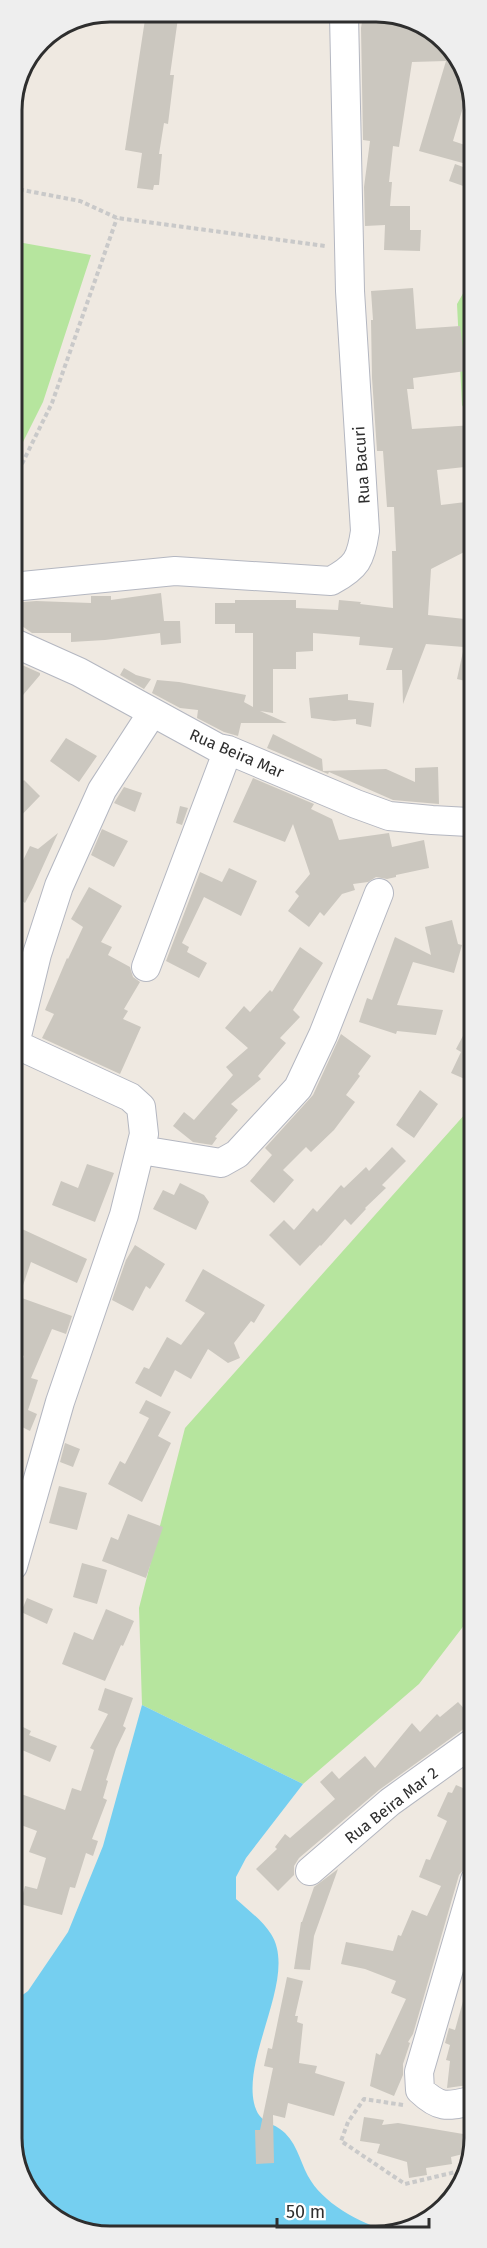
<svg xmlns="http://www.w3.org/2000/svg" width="487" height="2248" font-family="'Fira Sans',sans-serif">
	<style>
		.green { fill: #b6e59e }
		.water { fill: #75cff0 }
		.building { fill: #cbc7bf }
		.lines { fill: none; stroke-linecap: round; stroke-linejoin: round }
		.minor-casing { stroke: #b4b7c1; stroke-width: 30 }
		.path { stroke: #c9c9c9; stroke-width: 4; stroke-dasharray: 4.5 3; stroke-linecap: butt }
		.minor { stroke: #fff; stroke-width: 28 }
		.labels { text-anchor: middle; stroke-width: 6; stroke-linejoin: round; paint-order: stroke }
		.street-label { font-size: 16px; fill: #2e2e2e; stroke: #fff }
		.rim { fill: none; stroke: #2e2e2e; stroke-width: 3 }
	</style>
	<rect width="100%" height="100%" fill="#efe9e1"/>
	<path class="green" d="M12,241L91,255L43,402L12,464Z
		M474,274V426L462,405L457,304Z
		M474,1104L475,1611L419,1684L303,1784L142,1705L139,1608L185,1428Z"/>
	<path class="water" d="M142,1705L303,1784L246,1858L236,1877V1899C248,1910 263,1921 271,1934C298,1976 243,2053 254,2103C259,2125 273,2121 285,2133C299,2147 301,2166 311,2181C327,2206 366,2227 395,2232L389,2235L91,2234L37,2203L13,2150V2002L28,1991L68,1932L103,1846Z"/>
	<path class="building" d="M146,13L178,18L170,75H174L168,124L164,123L159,154H162L159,185H154L153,190L137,188L142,153L125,150Z
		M363,15H387V17L409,20L451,46L469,87L453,141L474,148L470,165L419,151L446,61L412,62L399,147L393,146L389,182H392L390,206H410V230H421L420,251L384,250L385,225L365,226L364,187L370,141L363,140L361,28Z
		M455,164L474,171L469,188L449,181Z
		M413,288L416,329L460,326L466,371L413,378L414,389H407L412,429L474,425V466L437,470L441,505L474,501V547L431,569L428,615L474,620V683L457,679L464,647L426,644L403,704L402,670H386L393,648L359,645L360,637L313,633V651L296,652V669H273V713L260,711L287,723H241L238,736L224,732L197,718L198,710L180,708L152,693L157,680L179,682L246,695L244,702L253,707V633H235V624H215V603H235V600H296V608L338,610L339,600L361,602L360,604L393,608L392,551H396L394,507H387L383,451H377L372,378L371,320H373L371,291Z
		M161,593L164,621H180L181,643L161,645L160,633L105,640L71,642V633H32L12,619V603L36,601L91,603V596H111V600Z
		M22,665L40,673V675L12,708V676Z
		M124,668L136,675L151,679L144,689L120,675Z
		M348,694V700L374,703L371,727L356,724V719L334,721L311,718L309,698Z
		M273,734L322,759L323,771L386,769L415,782V768L438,767L439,804L393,800L329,772L328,774L267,748Z
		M66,738L97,756L79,782L50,761Z
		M253,778L314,804L311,809L332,819L339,840L389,833L392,847L424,840L429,868L396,875V877L387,879L376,877L368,882L353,884L355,890L342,894L324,916L320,912L309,927L288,911L299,896L295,892L310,874L293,824L285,842L233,822Z
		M24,780L40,796L12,825V792Z
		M124,787L142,793L135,812L114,803Z
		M180,806L188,808L182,825L176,823Z
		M102,829L128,841L114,867L91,855Z
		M58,833L33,888L25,903L12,893V883L30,846L38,849Z
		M229,868L257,881L241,916L204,897L182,943L189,947L187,952L207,963L199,978L166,961L200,872L222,882Z
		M89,887L122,906L101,942L112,947L108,955L130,967L133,977L140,982L124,1009L128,1011L123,1019L141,1027L120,1074L42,1038L54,1014L45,1010L67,958L68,959L83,927L71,919Z
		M452,920L458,944L462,945L454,973L413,962L397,1005L443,1010L436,1035L397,1031L396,1034L359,1022L367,998L372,1000L395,937L431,955L425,927Z
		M300,947L323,963L293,1010L300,1017L280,1038L286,1043L258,1076L261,1079L231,1104L238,1110L215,1137L217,1138L212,1145L193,1142L173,1126L184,1112L194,1120L233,1075L226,1067L248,1048L225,1028L244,1006L250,1012L270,990L272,992Z
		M474,1015V1083L451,1073L461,1052L456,1049Z
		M341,1034L371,1056L358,1074L360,1076L346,1095L355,1102L334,1130L311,1152L306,1147L283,1170L294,1180L274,1203L250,1181L272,1155L265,1148L313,1095Z
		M420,1090L438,1104L414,1138L396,1125Z
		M392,1147L406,1161L382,1185L386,1188L365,1208L366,1209L351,1225L345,1219L321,1246L320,1245L300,1266L269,1235L284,1220L294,1230L313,1208L317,1212L341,1185L344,1188L366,1167L369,1171Z
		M87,1164L114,1173L95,1222L52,1205L61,1181L78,1188Z
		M180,1183L204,1195L209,1202L196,1230L153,1209L163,1190L174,1195Z
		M22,1229L87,1259L77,1283L31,1262L19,1297L72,1316L66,1334L52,1329L31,1378L38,1380L28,1410L37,1414L30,1431L22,1427L16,1447L13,1446V1388L24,1356L13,1351V1249Z
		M135,1245L165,1264L150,1289L146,1286L133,1311L112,1300L126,1260Z
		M203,1269L265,1305L254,1323L251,1321L234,1343L240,1358L228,1363L208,1349L191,1379L175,1370L161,1397L135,1383L144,1367L149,1369L167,1337L181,1345L205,1313L185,1301Z
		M146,1400L171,1412L158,1436L171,1443L142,1502L108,1484L120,1461L125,1464L149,1418L139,1413Z
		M65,1443L80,1449L73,1467L60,1462Z
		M59,1486L87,1493L77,1530L49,1523Z
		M128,1514L163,1527L146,1578L102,1561L111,1537L118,1540Z
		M82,1563L107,1570L97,1604L73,1597Z
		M27,1598L53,1609L47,1624L21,1612Z
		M106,1609L134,1621L123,1646L121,1645L105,1681L62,1664L74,1632L93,1640Z
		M105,1688L133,1698L123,1726L126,1728L116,1749L106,1780L108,1781L103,1798L107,1800L92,1839L98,1841L93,1856L86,1853L75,1888L70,1887L62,1915L20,1904L25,1886L37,1889L46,1858L29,1852L37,1831L13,1822V1791L65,1810L72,1788L81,1791L94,1750L90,1748L108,1714L98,1710Z
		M458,1702L475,1720V1725L465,1728L379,1790L299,1858L294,1866V1875L278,1891L256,1869L277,1849L275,1847L285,1834L290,1838L335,1799L320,1782L332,1771L339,1779L365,1756L375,1768L412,1723L420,1732L437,1714L440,1717Z
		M13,1722L31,1731L29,1735L57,1746L50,1762L22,1750L13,1770Z
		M475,1765V1845L467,1866L459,1875L413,2034L408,2042L410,2043L403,2064V2075L394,2096L370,2086L376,2053L380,2055L406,1999L391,1993L396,1981L365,1969L341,1964L346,1942L393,1951L398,1935L401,1936L412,1910L427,1916L441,1886L419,1877L426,1859L430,1860L447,1821L437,1816L448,1792L452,1793L456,1785L463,1788Z
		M338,1869L314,1936L310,1970L294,1969L301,1922H302L314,1887Z
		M470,1976H475V2084L447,2088L450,2061L446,2060L450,2045L445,2043L449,2028L455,2030Z
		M287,1977L303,1981L295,2016H298L297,2022L303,2024L299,2063L317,2066L315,2073L345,2082L334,2116L288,2103L285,2118L273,2115L274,2163L256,2164L255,2130H260L273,2068L264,2066L268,2048L272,2049Z
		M364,2117L384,2120L382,2125L398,2123L475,2136V2143L471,2152L451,2157L452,2164L426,2168L427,2175L409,2178L407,2162L377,2153L380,2144L360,2141Z"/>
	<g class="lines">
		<defs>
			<path id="minor" d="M12,587L175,571L331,581C357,567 361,559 365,531L350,291L344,15
				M12,642L79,672L218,748L228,750L356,804L389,816L432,820L469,822L474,820
				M146,967L228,750
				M141,1150L221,1163L237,1154L298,1088L323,1035L379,893
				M13,1566L60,1402L124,1215L144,1134L141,1107L130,1097L15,1044L37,954L59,886L102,790L152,713
				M310,1871L390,1802L475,1741
				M475,1880L419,2072L420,2090C441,2110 448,2106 475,2100"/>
		</defs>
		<use href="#minor" class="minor-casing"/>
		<path class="path" d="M12,188L80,201L117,218L325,246
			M12,484L52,403L117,218
			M403,2105L364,2099L348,2122L341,2141L405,2184L464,2170"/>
		<use href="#minor" class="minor"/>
	</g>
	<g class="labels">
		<g class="street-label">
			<text transform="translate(361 465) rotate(-94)" y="6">Rua Bacuri</text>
			<text transform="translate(237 753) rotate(23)" y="6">Rua Beira Mar</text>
			<text transform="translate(391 1805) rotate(-38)" y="6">Rua Beira Mar 2</text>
		</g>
	</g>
	<path d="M0 0H487V2248H0ZM110 22H376A88 88 0 0 1 464 110V2138A88 88 0 0 1 376 2226H110A88 88 0 0 1 22 2138V110A88 88 0 0 1 110 22Z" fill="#eee" fill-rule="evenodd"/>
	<path class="rim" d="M110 22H376A88 88 0 0 1 464 110V2138A88 88 0 0 1 376 2226H110A88 88 0 0 1 22 2138V110A88 88 0 0 1 110 22Z"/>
	<path d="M277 2218v9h152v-9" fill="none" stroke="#2e2e2e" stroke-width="3"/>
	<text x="286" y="2218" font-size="18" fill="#2e2e2e" stroke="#ffffff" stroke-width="4.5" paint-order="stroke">50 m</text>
</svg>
